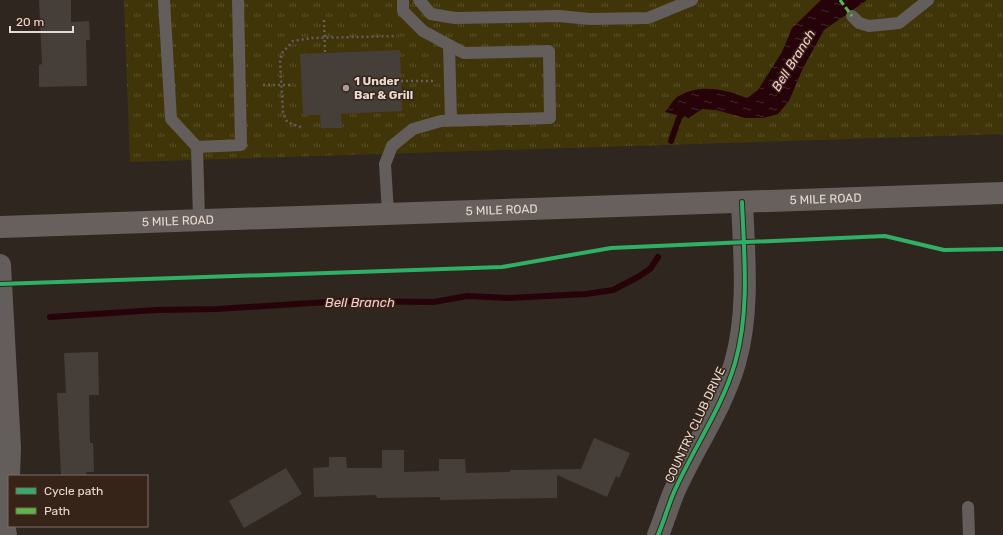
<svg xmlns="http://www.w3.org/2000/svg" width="1003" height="535" font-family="Rubik,sans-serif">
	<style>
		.grass { fill: url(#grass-tufts) }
		.water { fill: url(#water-ripples) }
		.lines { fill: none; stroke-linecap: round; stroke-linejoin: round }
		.stream { stroke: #260308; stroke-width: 6 }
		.building { fill: #463e38 }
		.path { stroke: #645e5c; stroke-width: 2.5; stroke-dasharray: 2 3; stroke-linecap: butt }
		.service { stroke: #635d5c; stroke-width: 12 }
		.minor { stroke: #635d5c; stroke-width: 22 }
		.secondary { stroke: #67605c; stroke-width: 22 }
		.quiet { stroke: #58b947; stroke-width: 3; stroke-dasharray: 6 3; stroke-linecap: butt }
		.cycleway-casing { stroke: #372419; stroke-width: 6 }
		.cycleway { stroke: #2db169; stroke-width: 4 }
		.poi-dot { fill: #a79b94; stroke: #372419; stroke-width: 1.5 }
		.labels { text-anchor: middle; stroke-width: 3; stroke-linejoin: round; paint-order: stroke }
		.poi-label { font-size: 12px; font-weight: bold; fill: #e7dad2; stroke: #372419; text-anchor: start }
		.street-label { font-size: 12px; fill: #e7dad2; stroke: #372419 }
		.water-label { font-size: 13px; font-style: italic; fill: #fbc9cd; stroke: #372419 }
	</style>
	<defs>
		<pattern id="grass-tufts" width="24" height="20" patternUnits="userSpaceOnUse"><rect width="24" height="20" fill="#403508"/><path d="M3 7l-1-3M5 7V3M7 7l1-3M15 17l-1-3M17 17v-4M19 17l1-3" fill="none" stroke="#5c522b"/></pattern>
		<pattern id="water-ripples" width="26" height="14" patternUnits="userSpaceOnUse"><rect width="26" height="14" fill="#260308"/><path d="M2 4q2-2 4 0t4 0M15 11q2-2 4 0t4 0" fill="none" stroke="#46272b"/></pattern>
	</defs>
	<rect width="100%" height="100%" fill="#302620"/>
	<path class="grass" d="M124,0H1003V134L130,162Z"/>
	<path class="water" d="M821,0H867L824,30L803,68L789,101L778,114L763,118H745L716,110L702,109L689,118L665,112C669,108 672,101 677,97C699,83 725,89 747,98L758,90L782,52L792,28Z"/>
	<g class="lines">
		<path class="stream" d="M671,141L679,118L685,110
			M50,317L157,310L217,309L343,301L434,302L467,296L509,298L586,294L613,290L638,277L650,269L658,257"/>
	</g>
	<path class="building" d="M39,0H71V22L89,21L90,40H86L87,86L39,87V65L42,64Z
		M400,50L402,111L341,114L342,128H321L320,115H303L300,54Z
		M98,352L99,395H89L90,443H93L94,472H86L87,476H61L57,393H66L64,353Z
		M594,438L630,453L619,478L616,476L607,497L557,475V498L440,500V497L377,498L376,495L314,497L313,468L329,467V457H346L347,468H382V450H404V472L439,471V459H465L466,473L510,472V470L581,469Z
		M286,468L302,494L244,528L229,501Z"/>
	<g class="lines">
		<path class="path" d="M324,20L325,53
			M401,81H435
			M263,85H291
			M301,127L287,122L283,112L280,61L282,53L293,41L312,38L397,36"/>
		<path class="service" d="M164,0L171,119L197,147L199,220
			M419,0L431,14L455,18L559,16L590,19L648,18L692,0
			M852,16L859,23L869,26L899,23L928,0
			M449,45L451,120
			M197,147L241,145L238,0
			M388,213L385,164L392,146L413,129L441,121L550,118L549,51L464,53L423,31L403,11V0
			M968,507L969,535"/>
		<path class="minor" d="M0,265L10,448L9,476L0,497
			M0,504L6,535
			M658,535C664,521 668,506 674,492C693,449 722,408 735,363C750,311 744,254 742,202"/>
		<path class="secondary" id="s1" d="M0,227L1003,193"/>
		<path class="quiet" d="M840,0L852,16"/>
		<defs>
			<path id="cycleway" d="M0,284L502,267L611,248L885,236L944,250L1003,249
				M658,535C664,521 668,506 674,492C693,449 722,408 735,363C750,311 744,254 742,202"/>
		</defs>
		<use href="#cycleway" class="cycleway-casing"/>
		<use href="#cycleway" class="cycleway"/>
	</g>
	<circle class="poi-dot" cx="346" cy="88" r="4"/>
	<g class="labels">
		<g class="poi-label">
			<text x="354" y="85">1 Under<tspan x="354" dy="14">Bar &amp; Grill</tspan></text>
		</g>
		<g class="street-label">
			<text dy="4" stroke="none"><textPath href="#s1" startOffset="826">5 MILE ROAD</textPath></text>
			<text dy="4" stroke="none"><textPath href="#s1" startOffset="502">5 MILE ROAD</textPath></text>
			<text dy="4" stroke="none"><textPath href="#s1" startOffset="178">5 MILE ROAD</textPath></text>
			<text transform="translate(695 425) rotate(-65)" y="4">COUNTRY CLUB DRIVE</text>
		</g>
		<g class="water-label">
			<text transform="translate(793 60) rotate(-58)" y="5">Bell Branch</text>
			<text x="360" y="307">Bell Branch</text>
		</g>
	</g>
	<rect x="8" y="475" width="140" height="52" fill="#372419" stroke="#7d6d63"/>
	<rect x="16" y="488" width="20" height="6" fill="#2db169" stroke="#7d6d63"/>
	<text x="44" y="495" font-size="12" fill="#e7dad2">Cycle path</text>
	<rect x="16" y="508" width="20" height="6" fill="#58b947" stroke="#7d6d63"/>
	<text x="44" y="515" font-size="12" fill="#e7dad2">Path</text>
	<path d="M10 26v6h63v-6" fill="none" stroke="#e7dad2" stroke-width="2"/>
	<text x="16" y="26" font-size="12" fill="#e7dad2" stroke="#372419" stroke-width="3" paint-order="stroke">20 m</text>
</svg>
